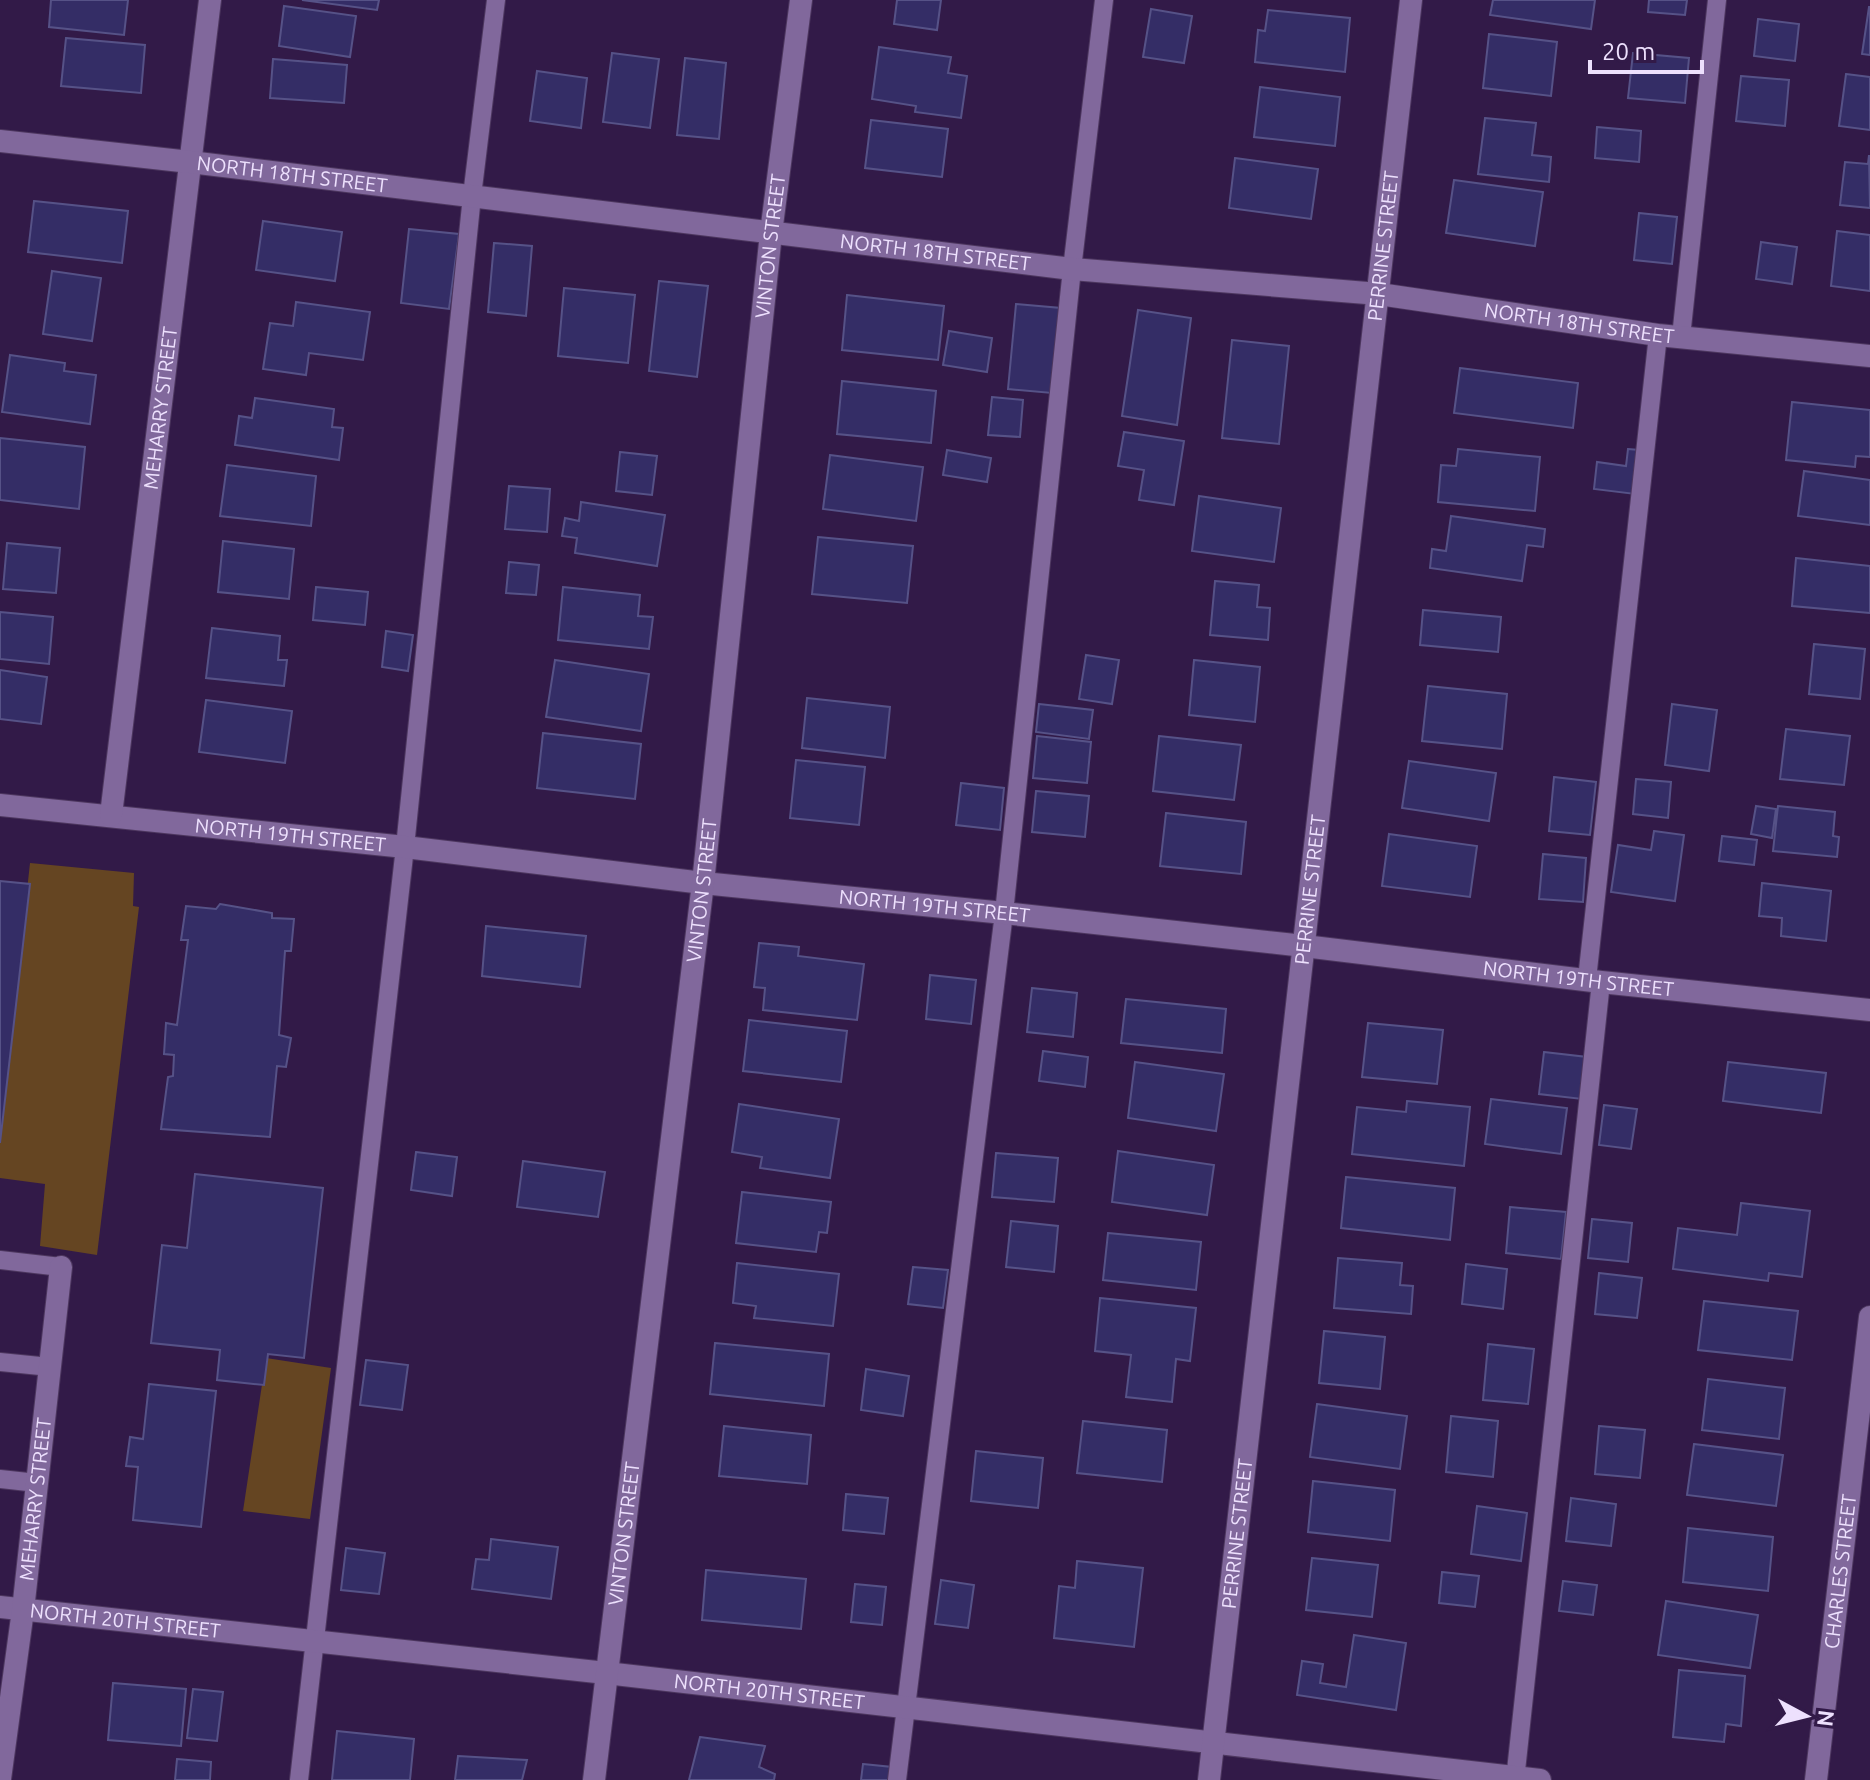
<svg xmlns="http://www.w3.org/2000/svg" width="1870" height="1780" font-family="Ubuntu,sans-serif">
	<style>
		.green { fill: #654522 }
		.building { fill: #342d66; stroke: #565287; stroke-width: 2 }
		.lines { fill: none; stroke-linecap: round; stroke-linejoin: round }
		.service-casing { stroke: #4d375f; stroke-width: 20 }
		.minor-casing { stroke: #4d375f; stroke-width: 24 }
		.tertiary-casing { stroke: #4d375f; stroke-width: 24 }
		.service { stroke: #81689c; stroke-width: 18 }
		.minor { stroke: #81689c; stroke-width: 22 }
		.tertiary { stroke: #81689c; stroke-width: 22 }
		.labels { text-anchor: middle; stroke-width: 8; stroke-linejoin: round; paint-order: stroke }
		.street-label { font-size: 20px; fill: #ede0fd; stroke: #321a48 }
	</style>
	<rect width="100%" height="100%" fill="#321a48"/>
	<path class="green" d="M30,863L134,873L133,906L139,907L97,1255L40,1246L45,1184L0,1178V1139Z
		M266,1358L331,1368L310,1519L243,1511Z"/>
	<path class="building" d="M51,0H128L124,35L49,27Z
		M302,0H379L377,10Z
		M897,0H941L937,30L894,24Z
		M1493,0H1595L1591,29L1490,15Z
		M1649,0H1687L1685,15L1648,12Z
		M284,6L356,16L350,57L279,46Z
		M1869,7H1870V55L1862,54Z
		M1151,9L1192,16L1184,63L1143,57Z
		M1268,10L1350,18L1345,72L1255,62L1258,30L1265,31Z
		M1758,19L1799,24L1795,61L1754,56Z
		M1489,34L1557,42L1551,96L1483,88Z
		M66,38L145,45L141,93L61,86Z
		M879,47L951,57L948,73L967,76L961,118L915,112L916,106L872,99Z
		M612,53L659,59L650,128L603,122Z
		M1633,53L1689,58L1685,103L1628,98Z
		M685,58L726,63L719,139L677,135Z
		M273,59L347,65L344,103L270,98Z
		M537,71L587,78L581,128L530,121Z
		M1846,74L1870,77V130L1839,126Z
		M1741,76L1789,80L1785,126L1736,121Z
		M1260,87L1340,97L1335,146L1254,137Z
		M1485,118L1536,123L1532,155L1551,157L1549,182L1478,174Z
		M871,120L948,129L942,177L865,168Z
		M1597,127L1641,131L1639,162L1595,158Z
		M1869,155L1870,208L1840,205L1845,162L1868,164Z
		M1235,158L1318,169L1311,219L1229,208Z
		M1454,180L1543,192L1535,246L1446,233Z
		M34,201L128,211L122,263L28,252Z
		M1639,213L1677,217L1672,264L1634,260Z
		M263,221L342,232L335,281L256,270Z
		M409,229L459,234L449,309L401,303Z
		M1837,231L1870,235V291L1831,286Z
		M1761,242L1797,247L1792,284L1756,279Z
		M494,243L532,246L526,316L488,312Z
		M52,271L101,278L92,341L43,334Z
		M659,281L708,286L697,377L649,371Z
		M564,288L635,295L628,363L558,356Z
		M847,295L944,306L938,360L842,350Z
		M296,302L370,312L363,360L309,353L306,375L263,369L270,323L293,326Z
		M1016,304L1061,308L1052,393L1008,389Z
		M1138,310L1191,318L1177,425L1122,416Z
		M949,331L992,338L987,372L943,365Z
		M1232,340L1289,346L1279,444L1222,438Z
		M10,355L65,363L64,371L96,375L90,424L2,412Z
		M1460,368L1578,383L1573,428L1454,413Z
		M842,381L936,391L931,443L837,434Z
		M992,397L1023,400L1020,437L988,435Z
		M255,398L334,409L332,427L343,428L339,460L235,445L239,416L252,418Z
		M1792,402L1870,410V457L1856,456L1855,467L1786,460Z
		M1124,432L1184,441L1174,505L1139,500L1144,470L1118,466Z
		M0,438L85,447L79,509L0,500Z
		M1458,449L1540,457L1535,511L1438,502L1441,465L1456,466Z
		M1628,449L1639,450L1635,494L1594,489L1597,462L1626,466Z
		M947,450L991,458L987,482L943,475Z
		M620,452L657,456L652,495L616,491Z
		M830,455L923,467L916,521L823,509Z
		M227,465L316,476L311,526L220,516Z
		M1804,471L1870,480V525L1798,516Z
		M509,486L550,489L547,532L505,529Z
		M1199,496L1281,508L1274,562L1192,551Z
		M581,502L665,515L657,566L575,553L577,538L562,536L565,518L579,521Z
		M1451,516L1545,529L1543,547L1527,545L1522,581L1430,568L1432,549L1446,551Z
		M818,537L913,546L907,603L812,594Z
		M223,541L294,549L289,599L218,592Z
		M7,543L60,548L56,593L3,589Z
		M1796,558L1870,566V613L1792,606Z
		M509,562L539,565L536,595L506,593Z
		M1215,581L1259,585L1257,607L1270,608L1268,640L1210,635Z
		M316,587L368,592L365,625L313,620Z
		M563,587L640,595L638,616L653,617L649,649L558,640Z
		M1423,610L1501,617L1498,652L1420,645Z
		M0,612L53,617L49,664L0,659Z
		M212,628L280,636L278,660H287L284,686L206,678Z
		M386,631L413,635L408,671L382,667Z
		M1814,644L1865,649L1860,699L1809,694Z
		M1086,655L1119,660L1112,704L1079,699Z
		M555,660L649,674L641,731L546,717Z
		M1194,660L1260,667L1255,722L1189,715Z
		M0,670L47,677L41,724L0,719Z
		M1428,686L1507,694L1502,749L1422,741Z
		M807,698L890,707L885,758L802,748Z
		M206,700L292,711L285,763L199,752Z
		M1039,704L1093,710L1089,739L1036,732Z
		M1672,704L1717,710L1709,771L1665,765Z
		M1786,729L1850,736L1844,785L1780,779Z
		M543,733L641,744L635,799L537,788Z
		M1037,736L1091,742L1087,783L1033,778Z
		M1159,736L1241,745L1234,800L1153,791Z
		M796,760L865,767L859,825L790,818Z
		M1409,761L1496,773L1489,821L1402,808Z
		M1554,777L1596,782L1590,835L1549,831Z
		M1636,779L1671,782L1668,818L1633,814Z
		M961,783L1004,788L1000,830L956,825Z
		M1036,791L1089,796L1085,837L1032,832Z
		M1756,806L1776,809L1772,838L1751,834Z
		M1778,806L1835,812L1833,836L1839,837L1837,857L1773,851Z
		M1166,813L1246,822L1241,874L1160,866Z
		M1654,831L1684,835L1675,901L1611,892L1618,845L1651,850Z
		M1389,834L1477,846L1470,897L1382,886Z
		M1722,836L1757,840L1754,865L1719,861Z
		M1543,854L1586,858L1583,902L1539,899Z
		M0,881L30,884L0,1143Z
		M1762,883L1831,891L1826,941L1781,936L1782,918L1759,916Z
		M220,904L272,913V918L294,919L291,951H285L279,1035L291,1038L286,1067L277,1066L270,1137L161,1129L168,1077L173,1076L174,1055L164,1054L166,1023L177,1025L188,940H181L186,906L216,909Z
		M486,926L586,936L580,987L482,976Z
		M759,943L799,947L798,956L864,964L857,1020L763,1010L765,988L754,987Z
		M930,975L976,980L971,1024L926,1019Z
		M1032,988L1077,993L1073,1037L1027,1032Z
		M1126,999L1226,1009L1222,1053L1121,1043Z
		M749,1020L847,1031L841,1082L743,1071Z
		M1368,1023L1443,1030L1437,1084L1362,1077Z
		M1043,1051L1088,1057L1085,1087L1039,1081Z
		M1544,1052L1587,1057L1582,1099L1539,1094Z
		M1135,1062L1224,1074L1216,1131L1128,1118Z
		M1728,1062L1826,1073L1821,1113L1723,1101Z
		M1491,1099L1567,1108L1561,1154L1485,1144Z
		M1407,1101L1470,1107L1464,1166L1352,1154L1357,1107L1406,1112Z
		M739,1104L839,1119L830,1178L760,1168L762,1157L732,1152Z
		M1604,1105L1637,1109L1631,1149L1599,1145Z
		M1118,1151L1214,1165L1207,1215L1112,1202Z
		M416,1152L457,1157L452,1196L411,1190Z
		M996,1153L1058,1158L1054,1202L992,1197Z
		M523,1161L605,1172L598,1217L517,1207Z
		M195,1174L323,1188L304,1358L268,1354L264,1385L217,1380L220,1350L151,1343L162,1245L187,1248Z
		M1346,1177L1455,1188L1450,1240L1341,1228Z
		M742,1192L831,1202L827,1233L819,1232L816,1252L736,1243Z
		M1741,1203L1810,1211L1802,1277L1769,1273L1768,1281L1673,1269L1678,1228L1737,1235Z
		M1510,1207L1566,1212L1561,1259L1506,1253Z
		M1592,1219L1632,1223L1628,1262L1588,1258Z
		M1011,1221L1058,1226L1054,1272L1006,1267Z
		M1108,1233L1201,1242L1196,1290L1103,1280Z
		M1338,1258L1402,1263L1400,1285L1413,1286L1411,1314L1334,1308Z
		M737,1263L839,1274L833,1326L754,1318L756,1306L733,1303Z
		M1466,1264L1507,1269L1503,1309L1462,1304Z
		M913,1267L948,1270L943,1308L908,1304Z
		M1599,1273L1642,1278L1637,1318L1595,1314Z
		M1100,1298L1196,1308L1190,1361L1176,1359L1172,1402L1126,1397L1131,1355L1095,1351Z
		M1704,1301L1798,1311L1792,1360L1698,1350Z
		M1324,1331L1385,1337L1380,1389L1319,1383Z
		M715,1343L829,1354L824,1406L710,1394Z
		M1488,1344L1534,1349L1528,1404L1483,1400Z
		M366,1360L408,1365L402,1410L360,1405Z
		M866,1369L909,1376L903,1416L861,1410Z
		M1708,1379L1785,1388L1779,1439L1702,1430Z
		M149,1384L216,1391L201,1527L133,1520L138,1467L126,1466L130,1437L143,1439Z
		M1317,1404L1407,1416L1400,1469L1310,1457Z
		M1451,1416L1498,1421L1493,1477L1446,1472Z
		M1083,1421L1167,1430L1162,1482L1077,1473Z
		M724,1426L811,1435L807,1484L719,1476Z
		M1599,1426L1645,1430L1640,1478L1595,1474Z
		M1694,1444L1783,1455L1776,1506L1687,1495Z
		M976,1451L1043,1458L1038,1508L971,1501Z
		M1313,1481L1395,1490L1390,1541L1308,1532Z
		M846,1494L888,1498L884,1534L843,1530Z
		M1571,1498L1616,1504L1611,1546L1566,1541Z
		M1477,1506L1527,1513L1521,1561L1471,1554Z
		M1688,1528L1773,1537L1768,1591L1683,1582Z
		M491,1539L558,1547L551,1599L472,1589L476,1559L489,1560Z
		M346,1548L385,1553L379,1594L341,1590Z
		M1312,1558L1378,1565L1372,1617L1306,1610Z
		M1077,1561L1143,1568L1134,1647L1054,1638L1059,1586L1075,1588Z
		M706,1570L806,1579L801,1629L702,1620Z
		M1442,1572L1479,1576L1475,1607L1439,1603Z
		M941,1580L974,1585L968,1628L935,1624Z
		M1563,1581L1597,1585L1593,1615L1559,1611Z
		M855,1584L886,1587L882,1625L851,1622Z
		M1666,1601L1758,1615L1750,1668L1658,1655Z
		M1354,1635L1406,1643L1396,1710L1297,1695L1302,1661L1323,1664L1320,1683L1346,1687Z
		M1679,1670L1745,1676L1741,1726L1726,1724L1724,1742L1673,1737Z
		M113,1683L186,1689L181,1746L108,1740Z
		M193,1689L223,1692L217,1741L187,1738Z
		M337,1731L414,1739L410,1780H332Z
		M700,1737L765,1746L759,1767L775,1774L774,1780H689Z
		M458,1756L527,1760L522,1780H455Z
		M177,1759L211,1762L210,1780H175Z
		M863,1764L892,1767L890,1780H861Z"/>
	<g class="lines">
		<defs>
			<path id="service" d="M1681,337L1717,0
				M1587,979L1658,335
				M0,1260L61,1267
				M0,1362L50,1367
				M0,1479L37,1483
				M299,1780L405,847L472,196L496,0
				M897,1780L1004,913L1072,269L1104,0
				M1515,1780L1601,982"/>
			<g id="minor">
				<path id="s1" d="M0,805L405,847L703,883L1004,913L1304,946L1601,982L1870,1010"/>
				<path id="s2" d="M111,815L210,0"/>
				<path id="s3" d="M0,1607L606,1673L1540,1780"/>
				<path id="s4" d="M0,1779L23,1610L61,1267"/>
				<path id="s5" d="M594,1780L703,883L771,233L801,0"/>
				<path id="s6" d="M1209,1780L1411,0"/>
				<path id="s7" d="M1816,1780L1870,1317"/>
			</g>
			<g id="tertiary">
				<path id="s8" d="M0,141L190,162L1072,269L1379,294L1658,335L1870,356"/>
			</g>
		</defs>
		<use href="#service" class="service-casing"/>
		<use href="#minor" class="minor-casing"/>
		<use href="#tertiary" class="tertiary-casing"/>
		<use href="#service" class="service"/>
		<use href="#minor" class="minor"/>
		<use href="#tertiary" class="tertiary"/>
	</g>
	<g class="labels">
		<g class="street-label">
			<text dy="7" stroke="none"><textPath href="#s8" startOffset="294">NORTH 18TH STREET</textPath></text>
			<text dy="7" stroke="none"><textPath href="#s5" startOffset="1544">VINTON STREET</textPath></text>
			<text dy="7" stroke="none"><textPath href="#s6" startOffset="1544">PERRINE STREET</textPath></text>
			<text dy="7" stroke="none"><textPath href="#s8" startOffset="942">NORTH 18TH STREET</textPath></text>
			<text dy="7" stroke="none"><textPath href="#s8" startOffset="1590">NORTH 18TH STREET</textPath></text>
			<text dy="7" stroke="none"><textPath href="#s2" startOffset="410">MEHARRY STREET</textPath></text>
			<text dy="7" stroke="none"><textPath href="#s1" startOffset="292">NORTH 19TH STREET</textPath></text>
			<text dy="7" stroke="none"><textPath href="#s5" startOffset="896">VINTON STREET</textPath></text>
			<text dy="7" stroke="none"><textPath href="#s6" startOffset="896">PERRINE STREET</textPath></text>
			<text dy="7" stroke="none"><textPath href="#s1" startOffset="940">NORTH 19TH STREET</textPath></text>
			<text dy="7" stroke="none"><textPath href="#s1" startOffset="1588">NORTH 19TH STREET</textPath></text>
			<text dy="7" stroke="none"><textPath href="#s4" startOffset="282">MEHARRY STREET</textPath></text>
			<text dy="7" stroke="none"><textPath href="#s5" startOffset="248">VINTON STREET</textPath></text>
			<text dy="7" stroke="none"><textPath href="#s6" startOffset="248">PERRINE STREET</textPath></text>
			<text dy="7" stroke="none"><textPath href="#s7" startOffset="210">CHARLES STREET</textPath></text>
			<text dy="7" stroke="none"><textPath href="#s3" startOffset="126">NORTH 20TH STREET</textPath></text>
			<text dy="7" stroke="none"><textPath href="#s3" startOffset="774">NORTH 20TH STREET</textPath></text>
		</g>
	</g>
	<g transform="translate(1806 1716) rotate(97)" stroke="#321a48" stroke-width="6" paint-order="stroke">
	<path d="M0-6L14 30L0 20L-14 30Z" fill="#ede0fd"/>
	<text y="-12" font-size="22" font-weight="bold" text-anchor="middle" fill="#ede0fd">N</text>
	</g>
	<path d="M1590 60v12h112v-12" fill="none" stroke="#ede0fd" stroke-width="4"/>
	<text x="1602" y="60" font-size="24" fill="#ede0fd" stroke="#321a48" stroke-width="6" paint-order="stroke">20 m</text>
</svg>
